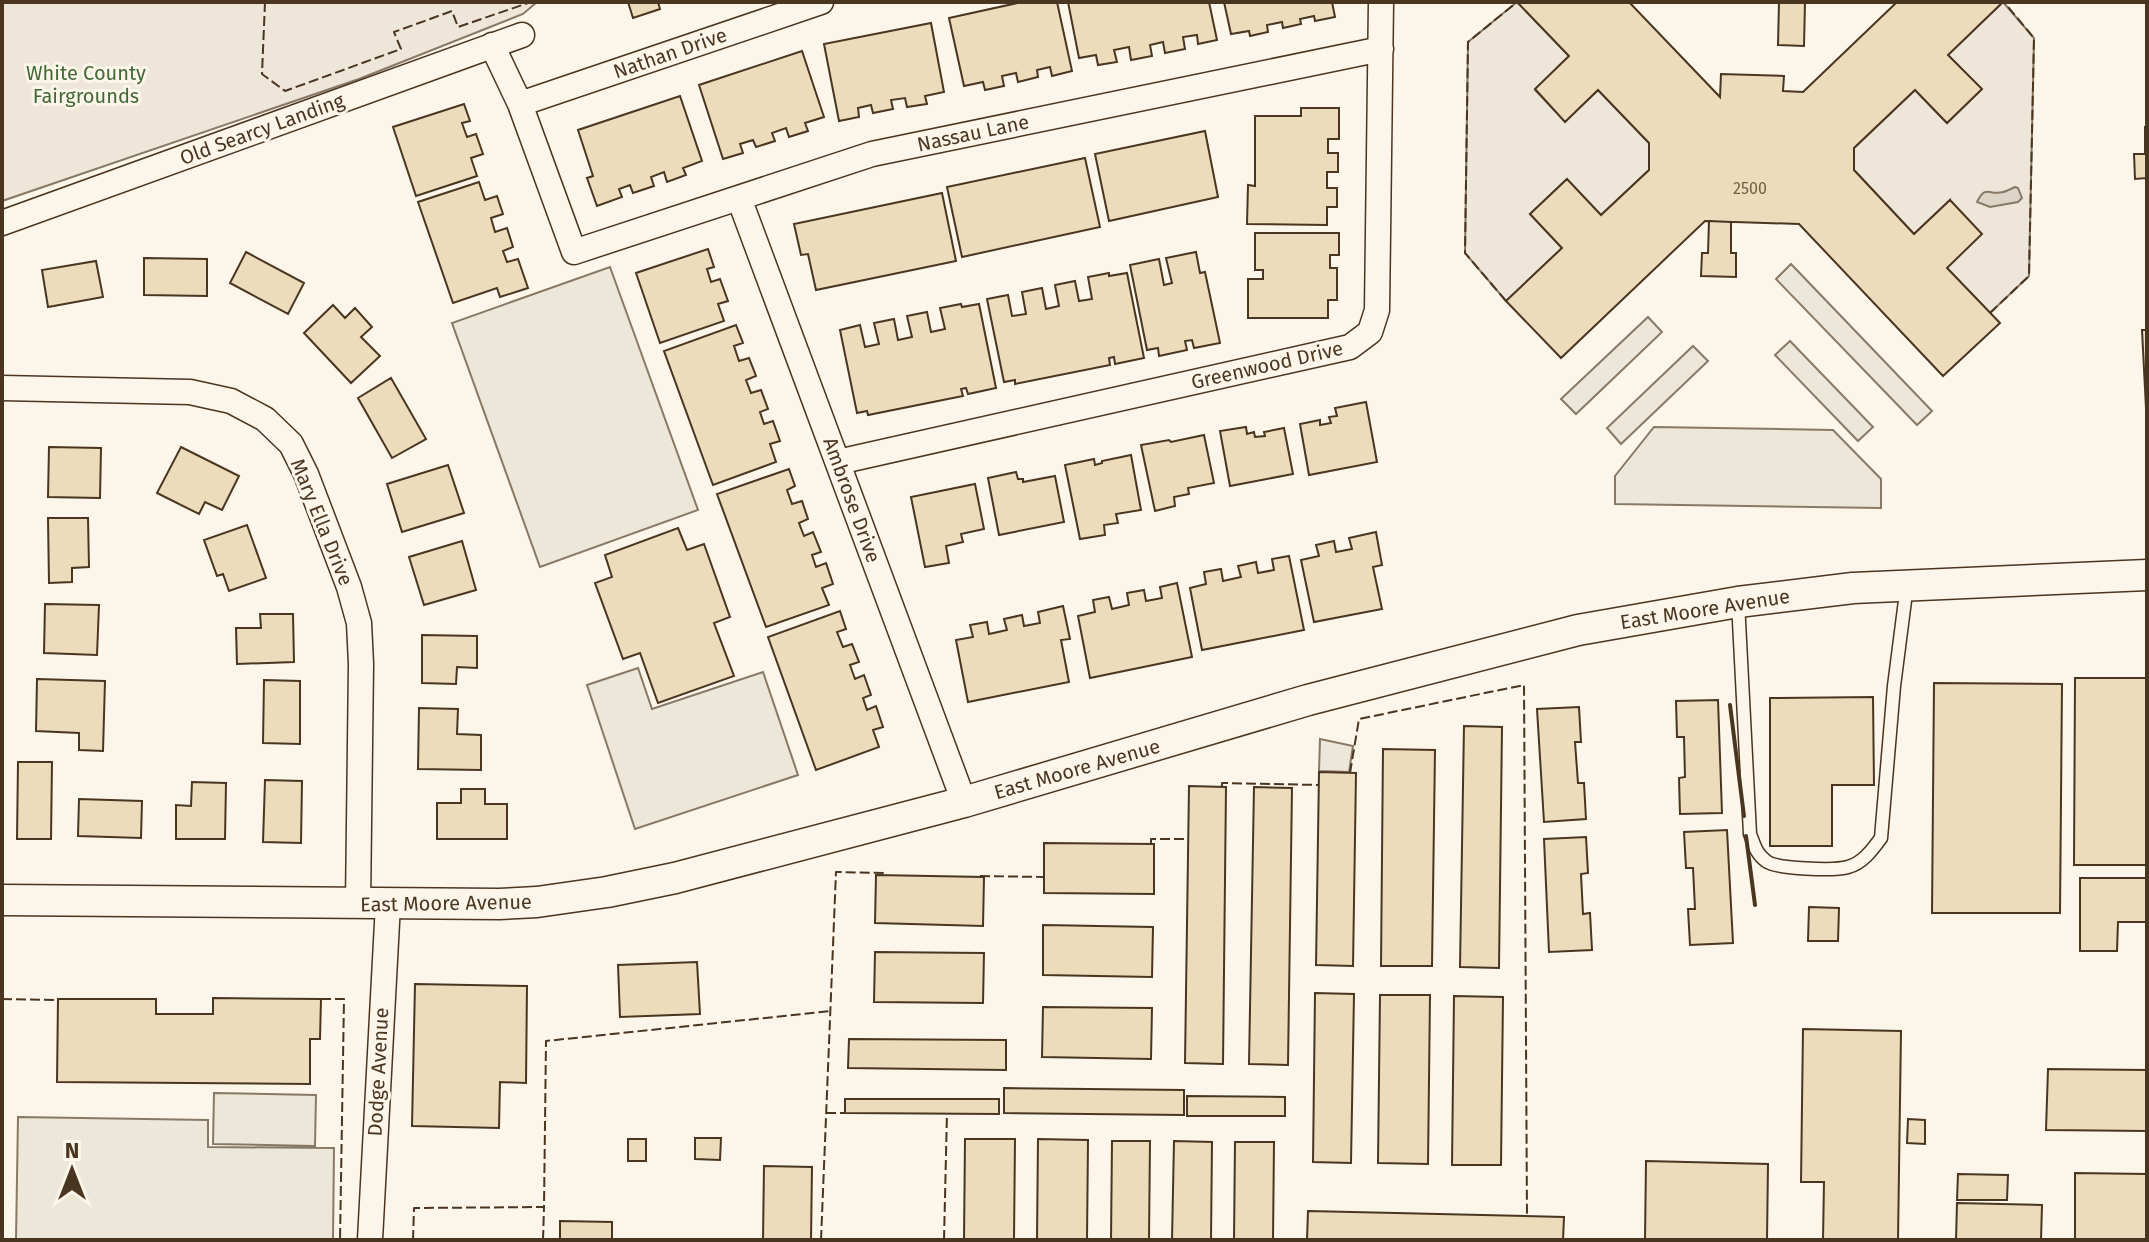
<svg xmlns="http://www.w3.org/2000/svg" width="2149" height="1242" font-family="'Fira Sans',sans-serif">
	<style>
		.green { fill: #ede6d9; stroke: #887966; stroke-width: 2 }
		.parking { fill: #ede7d9; stroke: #887966; stroke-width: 2 }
		.water { fill: #dcd4c6; stroke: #887966; stroke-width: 2 }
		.building { fill: #ecdcbc; stroke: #4a3520; stroke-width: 2 }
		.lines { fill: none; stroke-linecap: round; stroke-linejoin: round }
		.service-casing { stroke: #4a3520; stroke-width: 15 }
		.minor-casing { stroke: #4a3520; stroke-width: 27 }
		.tertiary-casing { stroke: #4a3520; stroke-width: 33 }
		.service { stroke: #fbf6e9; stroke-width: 12 }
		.minor { stroke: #fbf6e9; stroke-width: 24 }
		.tertiary { stroke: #fbf6e9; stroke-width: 30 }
		.fence { stroke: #4a3520; stroke-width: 2; stroke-dasharray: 10 4; stroke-linecap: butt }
		.wall { stroke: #4a3520; stroke-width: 4 }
		.labels { text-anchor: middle; stroke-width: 6; stroke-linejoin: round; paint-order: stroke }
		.number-label { font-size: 16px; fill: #725f47 }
		.street-label { font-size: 20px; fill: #4a3520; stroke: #fbf6e9 }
		.park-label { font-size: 20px; fill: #436837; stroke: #fbf6e9 }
	</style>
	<rect width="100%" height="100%" fill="#fbf6e9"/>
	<path class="green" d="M2,2H537L523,14L359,79L2,201Z
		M1517,2L1569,56L1535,90L1565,121L1598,90L1649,143V170L1601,215L1566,180L1530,214L1562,248L1506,301L1465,253L1468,42Z
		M2003,2L2034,38L2029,276L1990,313L1947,268L1950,200L1914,234L1854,170V148L1915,90L1947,123L1981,90L1948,55Z"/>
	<path class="parking" d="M1791,264L1932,411L1917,425L1776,279Z
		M610,267L698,510L540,567L452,323Z
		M1648,317L1662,332L1576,414L1561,399Z
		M1790,341L1873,427L1858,441L1775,355Z
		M1693,346L1708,361L1621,444L1607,428Z
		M1654,427L1833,430L1881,479V508L1615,504V476Z
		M638,668L652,709L763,672L798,775L635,829L587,685Z
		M1320,739L1353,746L1349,772L1319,771Z
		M214,1093L316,1095L315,1146L213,1144Z
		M18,1117L208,1120V1147L334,1148L333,1240H16Z"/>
	<path class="water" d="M2015,187L2018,188L2022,198L2018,202L1990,207L1977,202C1986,184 1989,196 2003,192C2007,191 2011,189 2015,187Z"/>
	<path class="building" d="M628,2H658L660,9L633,18Z
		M1022,2H1057L1072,71L1052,76L1050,67L1037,70L1038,77L1018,82L1016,73L1002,76L1004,86L985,90L983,82L964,86L949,18Z
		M1068,2H1209L1217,40L1198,44L1197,35L1183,37L1185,49L1165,53L1163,42L1150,45L1152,56L1131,60L1129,47L1114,50L1117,62L1098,65L1096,55L1079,58Z
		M1224,2H1332L1335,17L1315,21L1314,16L1300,19L1301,24L1283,28L1282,22L1267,25L1268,32L1250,36L1249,31L1231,34Z
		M1517,2H1629L1720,97L1721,74L1784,76L1783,91L1803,92L1897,2H2003L1948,55L1982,89L1947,123L1915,90L1854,148V170L1914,234L1950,200L1982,234L1947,268L2000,323L1943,376L1799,224L1705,221L1561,358L1506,301L1562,248L1530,214L1567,179L1601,215L1649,170V143L1598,90L1565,122L1535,89L1569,56Z
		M1779,2H1805L1804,46L1778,45Z
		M931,23L944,92L925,96L927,104L907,107L905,98L891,100L893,109L873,113L871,105L858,108L859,117L839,121L824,44Z
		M802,51L824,117L805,123L808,131L789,137L786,128L772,133L775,141L756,147L753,140L740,144L743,153L723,159L699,85Z
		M680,96L702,161L683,168L686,175L667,182L664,172L651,177L654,186L633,193L630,185L619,189L622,197L597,206L587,178L593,176L578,130Z
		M464,104L470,121L462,123L467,137L476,134L483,154L471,158L477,176L416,196L393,127Z
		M1301,108H1339V139H1328V153H1338V172H1327V188H1337V207H1327V225L1247,224L1248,185L1255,186V116H1301Z
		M2145,127H2147V192L2146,178L2135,179L2134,154H2145Z
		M1205,131L1218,197L1109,221L1095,154Z
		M1085,158L1100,227L962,257L947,187Z
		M479,182L485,200L497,196L503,214L491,218L495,232L507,228L513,247L503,251L507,262L518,259L528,288L500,297L497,288L453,303L418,202Z
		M942,193L956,261L816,290L808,254L801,255L794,224Z
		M1709,221L1731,222V253H1736V277L1701,276L1702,253H1708Z
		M1255,233H1339V255H1330V268H1337V300H1328V318H1248V279H1263V270H1255Z
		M708,249L714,267L707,269L711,282L720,279L728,301L718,304L724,321L660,343L636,273Z
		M246,252L304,283L288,314L230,283Z
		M1196,252L1200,273L1205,272L1220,343L1194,348L1192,340L1185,341L1187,350L1159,356L1158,348L1147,350L1130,265L1159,259L1164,285L1172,283L1166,258Z
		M144,258L207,259V296L144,295Z
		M96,261L103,297L48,307L42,270Z
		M1109,273V276L1127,273L1144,358L1115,364L1114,357L1109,358L1110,365L1015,384V380L1004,382L987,299L1008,295L1012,316L1026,314L1022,292L1042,288L1046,309L1059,306L1055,285L1075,281L1079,301L1092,299L1088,277Z
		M961,304L962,307L979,304L996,388L968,394L966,388L961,389L963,396L868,415L867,411L857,413L840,330L860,325L865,347L879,344L874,323L894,319L898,340L912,337L907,316L927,312L931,332L945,329L940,308Z
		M333,305L345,318L355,308L372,327L361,337L380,356L351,383L304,333Z
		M736,325L743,343L734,346L739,361L749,358L756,376L746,380L751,393L761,390L768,409L760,412L764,424L773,421L780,441L770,444L776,462L713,485L664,351Z
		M2142,330H2147V408H2146Z
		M391,378L426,439L392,458L358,398Z
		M1366,402L1377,462L1309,475L1300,424L1320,420V425L1331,423L1329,417L1337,416L1335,408Z
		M1246,427L1247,434L1254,432L1255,437L1265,436L1264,432L1284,428L1293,474L1230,486L1220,431Z
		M1204,435L1214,483L1188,488L1189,494L1174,497L1175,506L1155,511L1141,445L1169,440L1171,442Z
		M49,447L101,448L100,498L48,497Z
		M181,447L239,476L222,510L205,502L199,514L157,493Z
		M1131,455L1141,510L1116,514L1118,523L1104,525L1105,535L1080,539L1065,465L1094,459L1095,465L1102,463V461Z
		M448,465L464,513L402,532L387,484Z
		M789,469L795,486L787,490L792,504L802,501L808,519L799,523L804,536L813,532L821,552L812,555L816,567L826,563L833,584L822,588L829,605L766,627L717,494Z
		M1016,472L1018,479H1023V482L1055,476L1064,522L999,535L988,478Z
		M975,484L984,529L961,534L963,542L946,546L949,563L925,567L911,497Z
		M48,518H88L89,567L72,568V582L49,583Z
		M247,525L266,578L229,591L223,574L217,576L204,540Z
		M678,528L687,550L704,544L730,617L714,623L734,676L658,703L640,653L623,659L595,583L612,577L605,555Z
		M1376,532L1382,565L1373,567L1382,609L1314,622L1301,560L1319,556L1316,545L1334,541L1336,552L1352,549L1349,538Z
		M462,541L476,590L424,605L409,557Z
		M1289,556L1304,630L1202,650L1190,588L1206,584L1204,572L1221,569L1223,581L1241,577L1238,566L1256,562L1258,573L1274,570L1272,559Z
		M1177,583L1192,657L1090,678L1078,616L1095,612L1093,600L1109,597L1112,609L1129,605L1127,593L1144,590L1146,601L1162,598L1160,587Z
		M45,604L99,605L97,655L44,653Z
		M1063,606L1070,639L1061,640L1069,682L968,702L956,640L973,637L970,625L987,622L989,634L1007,630L1004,619L1022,615L1024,626L1040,623L1038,612Z
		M840,611L846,629L837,632L843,647L852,644L859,662L850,665L855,679L864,675L871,695L863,698L867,710L876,706L883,727L873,730L879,747L816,770L768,637Z
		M260,614H293L294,662L237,664L236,628H261Z
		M422,635L477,636V668L457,667L456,684L422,683Z
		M2075,678H2147V865H2074Z
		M37,679L105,681L103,751L79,750V733L36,731Z
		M264,680L300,681V744L263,743Z
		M1934,683L2062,684L2060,913H1932Z
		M1873,697L1874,785H1832V846H1770V698Z
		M1718,700L1722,813L1680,814L1679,778L1685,777L1684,737H1677L1676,701Z
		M1579,707L1581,742H1575L1578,783H1584L1586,819L1544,822L1537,709Z
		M419,708L458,709L457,734L481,735V770L418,769Z
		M1464,726L1502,727L1499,968L1460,967Z
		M1383,749L1435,750L1432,966H1381Z
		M18,762H52L51,839H17Z
		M1319,772L1356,773L1353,966L1316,965Z
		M265,780L302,781L301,843L263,842Z
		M192,782L226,783L225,839H176V805L191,806Z
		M1189,786L1226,787L1223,1064L1185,1063Z
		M1254,787L1292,788L1288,1065L1249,1064Z
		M461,789H485V804H507V839H437V803H461Z
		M79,799L142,801L141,838L78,836Z
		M1727,830L1733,943L1690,945L1688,909H1695L1693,868H1686L1684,832Z
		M1586,837L1588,873L1581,874L1583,914L1590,913L1592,950L1549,952L1544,839Z
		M1044,843L1154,844V894L1044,893Z
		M876,875L984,877L983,926L875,923Z
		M2080,878H2147V922H2118L2117,951H2080Z
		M1809,907L1839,908L1838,941H1808Z
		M1043,925L1153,927L1152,977L1043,975Z
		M875,952L984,953L983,1003L874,1002Z
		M697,962L700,1014L620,1017L618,965Z
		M415,984L527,986L526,1083L500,1082L499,1128L412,1126Z
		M1315,993L1354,994L1351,1163L1313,1162Z
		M1380,995H1430L1428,1164L1378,1163Z
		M1454,996L1503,997L1501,1165H1452Z
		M213,998L321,999L320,1039H310V1084L57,1082L58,999H156V1014H213Z
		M1043,1007L1152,1008L1151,1059L1042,1057Z
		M1803,1029L1901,1031L1898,1240H1823L1824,1182H1801Z
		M849,1039L1006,1040V1070L848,1068Z
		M2048,1069L2147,1070V1131L2046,1130Z
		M1004,1088L1184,1090V1115L1004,1113Z
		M1187,1096L1285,1097V1116H1187Z
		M845,1099H999V1114L845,1113Z
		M1908,1119L1925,1120V1144L1907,1143Z
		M695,1138H721L720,1160L695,1159Z
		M628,1139H646V1161H628Z
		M965,1139H1015L1014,1240H964Z
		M1038,1139L1088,1140L1087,1240H1037Z
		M1112,1141H1150L1149,1240H1111Z
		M1174,1141L1212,1142L1211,1240H1172Z
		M1235,1142H1274L1273,1240H1234Z
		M1646,1161L1768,1164L1767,1240H1645Z
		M764,1166L812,1167L811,1240H763Z
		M2075,1173L2147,1174V1240H2075Z
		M1958,1174L2008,1175L2007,1200H1957Z
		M1957,1203L2042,1205L2041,1240H1956Z
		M1308,1211L1564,1217L1563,1240H1307Z
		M560,1221L612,1222V1240H560Z"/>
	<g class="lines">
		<defs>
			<path id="service" d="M1738,602L1750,834C1754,844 1756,854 1766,861C1776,869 1835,871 1848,867C1863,863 1872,850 1881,838L1894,686L1907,585"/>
			<path id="minor" d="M492,45L520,104L574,252L872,154L1381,49
				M520,104L821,2
				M739,198L964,802
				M2,223L522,35
				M2,388L190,392L231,401L265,419L291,444L306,474L349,587L359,623L361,664L358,904
				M838,462L1350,347L1370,332L1377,310L1381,2
				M370,1240L388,904"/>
			<path id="tertiary" d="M2,900L499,904L537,902L607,892L675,878L964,802L1308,700L1578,630L1738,602L1853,588L2147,575"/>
		</defs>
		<use href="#service" class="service-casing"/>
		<use href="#minor" class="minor-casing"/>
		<use href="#tertiary" class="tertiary-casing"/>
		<use href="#service" class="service"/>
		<use href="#minor" class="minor"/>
		<use href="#tertiary" class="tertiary"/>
		<path class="fence" d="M265,2L262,74L285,91L401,49L394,32L452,11L458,27L531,2
			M1506,301L1465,253L1468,42L1517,2
			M1990,313L2029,276L2034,38L2004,2
			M1350,773L1359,719L1524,685L1527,1217
			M1222,787V783L1319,785
			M1151,844V839H1188
			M980,876L1044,877
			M2,999L57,1000
			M321,999H344L340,1240
			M826,1113H845
			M413,1240L414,1208L544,1207L546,1041L831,1011
			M543,1240L544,1207
			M821,1240L836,872L884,873
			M944,1240L947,1113"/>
		<path class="wall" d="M1730,705L1744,816
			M1746,836L1755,905"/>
	</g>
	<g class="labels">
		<g class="number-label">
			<text x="1750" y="194">2500</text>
		</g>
		<g class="street-label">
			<text transform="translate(670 53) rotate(-19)" y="7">Nathan Drive</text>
			<text transform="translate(262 129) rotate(-20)" y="7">Old Searcy Landing</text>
			<text transform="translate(973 133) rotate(-12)" y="7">Nassau Lane</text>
			<text transform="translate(1267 365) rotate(-13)" y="7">Greenwood Drive</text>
			<text transform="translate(852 500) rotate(70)" y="7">Ambrose Drive</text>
			<text transform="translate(322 522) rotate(68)" y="7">Mary Ella Drive</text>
			<text transform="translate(1705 609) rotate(-9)" y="7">East Moore Avenue</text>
			<text transform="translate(1077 769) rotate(-16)" y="7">East Moore Avenue</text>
			<text transform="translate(446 903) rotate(-1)" y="7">East Moore Avenue</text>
			<text transform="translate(378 1072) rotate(-87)" y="7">Dodge Avenue</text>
		</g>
		<g class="park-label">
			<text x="86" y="80">White County<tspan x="86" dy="23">Fairgrounds</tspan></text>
		</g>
	</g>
	<rect width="2149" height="1242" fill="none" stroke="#4a3520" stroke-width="8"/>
	<g transform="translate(72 1170)" stroke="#fbf6e9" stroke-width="6" paint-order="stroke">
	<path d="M0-6L14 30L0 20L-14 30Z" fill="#4a3520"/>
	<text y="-12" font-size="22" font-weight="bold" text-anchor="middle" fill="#4a3520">N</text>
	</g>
</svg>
